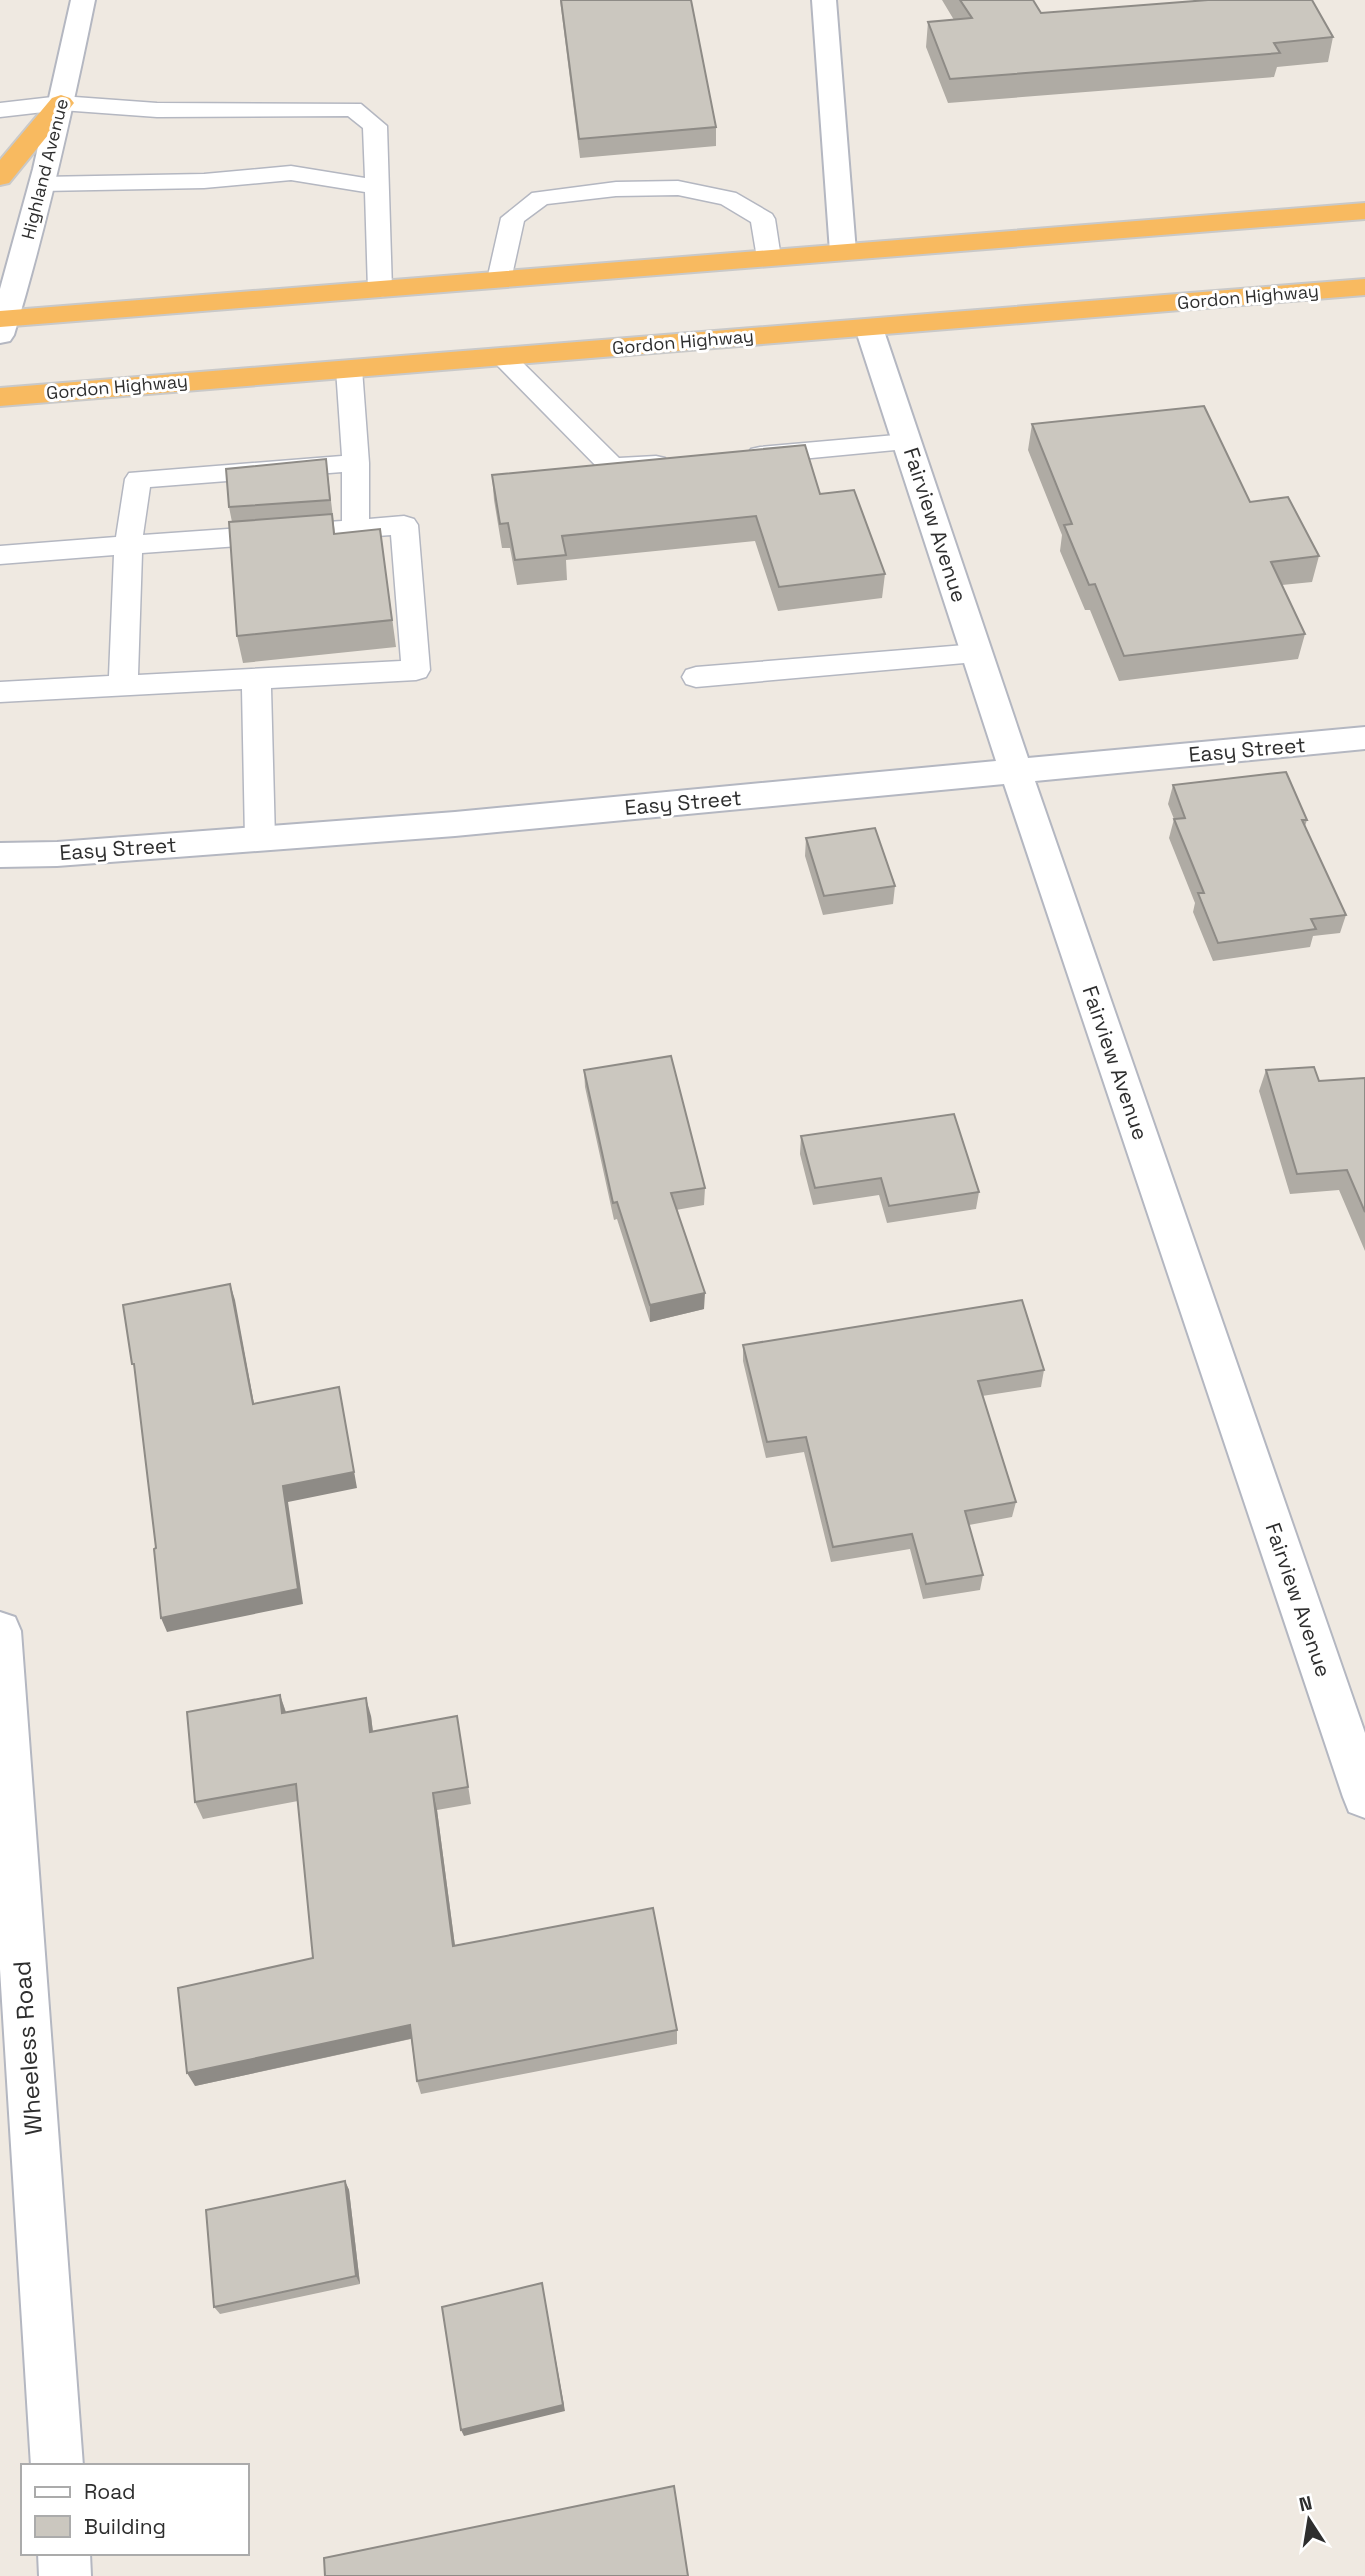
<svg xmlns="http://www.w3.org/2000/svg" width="1365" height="2576" font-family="'Space Grotesk',sans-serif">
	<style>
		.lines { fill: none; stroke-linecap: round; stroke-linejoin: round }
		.service-casing { stroke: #b4b7c1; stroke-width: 3 }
		.minor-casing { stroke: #b4b7c1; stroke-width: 4 }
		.secondary-casing { stroke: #b4b7c1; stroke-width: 4 }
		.trunk-casing { stroke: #c9c9c9; stroke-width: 4 }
		.service { fill: #fff; fill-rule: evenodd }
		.minor { fill: #fff; fill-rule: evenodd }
		.secondary { fill: #fff; fill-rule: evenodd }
		.trunk { fill: #f8ba60; fill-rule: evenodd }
		.wall { fill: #afaba4 }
		.shaded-wall { fill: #8e8b86 }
		.building { fill: #cbc7bf; stroke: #8e8b86; stroke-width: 2 }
		.labels { text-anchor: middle; stroke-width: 6; stroke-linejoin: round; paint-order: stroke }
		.far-street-label { font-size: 18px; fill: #2e2e2e; stroke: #fff }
		.street-label { font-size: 21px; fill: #2e2e2e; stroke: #fff }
		.near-street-label { font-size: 24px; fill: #2e2e2e; stroke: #fff }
	</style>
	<rect width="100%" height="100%" fill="#efe9e1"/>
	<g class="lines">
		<defs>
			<path id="service" d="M61,96L157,103L361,104L387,126L392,290L389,295L380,297L371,295L368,290L365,192L291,180L204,188L41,191L33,189L29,184L33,179L41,177L204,174L291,166L365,178L363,128L348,116L157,117L61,110L0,117V103Z
				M678,181L736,193L772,214L775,219L781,258L778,263L769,265L760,263L757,258L751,222L721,204L678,195L616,196L547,204L524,221L511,280L508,285L499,287L490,285L487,280L501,218L532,193L616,182Z
				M503,349L512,352L619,458L656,456L665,458L669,464L665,470L612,475L603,473L494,362L490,357L494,352Z
				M349,361L358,363L362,369L369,463V519L404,516L414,519L418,525L430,670L426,677L416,680L271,688L275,839L271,847L260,850L249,847L245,839L242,689L0,702V682L109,676L114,555L0,564V546L116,537L125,479L129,473L342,456L336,369L340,363ZM342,472V521L143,535L150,487ZM391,535L401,661L138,675L142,553Z
				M907,434L916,436L920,442L916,448L760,463L751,461L747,455L751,449L760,447Z
				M977,644L987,647L991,654L987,661L696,687L686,684L682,677L686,670L696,667Z"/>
			<path id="minor" d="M812,0H836L856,252L853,258L843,260L833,258L830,252Z
				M869,320L879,322L883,328L1028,758L1365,727V749L1035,781L1365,1733V1818L1349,1812L1343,1797L1004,784L455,836L57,866L0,867V843L57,842L455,812L996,761L855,328L859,322Z"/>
			<path id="secondary" d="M71,0H95C72,113 47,225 14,335L10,341L0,343V289L33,169Z
				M0,1612L15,1617L21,1631L83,2466H31L0,1969Z
				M38,2553H90L91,2576H39Z"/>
			<path id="trunk" d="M61,95L70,98L74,103L9,183L0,185V160L52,98Z
				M1365,203V219L0,327V311Z
				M1365,279V295L0,406V388Z"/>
		</defs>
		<use href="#service" class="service-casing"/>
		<use href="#minor" class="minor-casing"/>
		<use href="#secondary" class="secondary-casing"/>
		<use href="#trunk" class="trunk-casing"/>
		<use href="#service" class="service"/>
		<use href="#minor" class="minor"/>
		<use href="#secondary" class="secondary"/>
		<use href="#trunk" class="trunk"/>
	</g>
	<path class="wall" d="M560,0H691L716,127V146L580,158Z
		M942,0H1033L1041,13L1194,1L1193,0H1312L1333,37L1328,62L1277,67L1274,77L948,103L926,47L928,22L954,20Z
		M1032,424L1250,502L1319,556L1312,582L1282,585L1305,634L1298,659L1119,681L1090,610H1085L1060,551L1062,535L1028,450Z
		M326,459L335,534L380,529L396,647L243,663L237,636L232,522L229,507Z
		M492,475L820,494L885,574L882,598L778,611L755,541L566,560L567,580L517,585L510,548H502L494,500Z
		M1173,785L1307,820L1305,826L1346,915L1340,933L1313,936L1310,947L1213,961L1193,912L1195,903L1169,838L1174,819L1168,804Z
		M806,838L895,886L893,904L823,915L805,856Z
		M584,1070L705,1188L704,1205L676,1210L704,1309L650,1322L617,1219L614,1220L585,1087Z
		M1266,1070L1319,1081L1365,1078V1251L1339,1190L1290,1194L1259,1091Z
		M801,1136L979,1192L976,1209L887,1223L879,1195L813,1205L800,1154Z
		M743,1345L1044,1370L1041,1387L982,1396L1016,1502L1012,1517L969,1525L983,1575L980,1590L923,1599L910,1549L831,1562L804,1452L766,1458L743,1361Z
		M280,1695L286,1712L371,1716L373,1732L457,1716L471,1804L437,1810L455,1946L677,2030V2044L421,2094L417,2081L411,2039L195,2086L313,1958L298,1801L203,1819L195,1802Z
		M345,2181L349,2190L360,2284L220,2314L214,2307Z"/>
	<path class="shaded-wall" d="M230,1284L235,1300L257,1420L253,1404Z
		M705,1293L704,1309L650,1322V1305Z
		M339,1387L357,1488L288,1502L303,1604L167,1632L161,1618L283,1486Z
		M280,1695L286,1713H282Z
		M366,1698L371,1716L375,1750L370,1732Z
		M433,1793L437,1810L457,1961L453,1946Z
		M410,2025L414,2038L195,2086L187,2073Z
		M345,2181L349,2190L360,2284L356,2276Z
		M542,2283L565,2411L464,2436L461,2430Z"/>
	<path class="building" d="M561,0H691L716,127L579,139Z
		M960,0H1033L1041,13L1208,0H1312L1333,37L1274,43L1280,53L950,79L928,22L972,18Z
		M1204,406L1250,502L1288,497L1319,556L1271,562L1305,634L1124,656L1095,584L1089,585L1064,525L1072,524L1032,424Z
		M805,445L820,494L854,490L885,574L779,587L756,516L562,536L566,555L515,560L508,523L500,524L492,475Z
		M326,459L330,500L229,507L226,469Z
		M332,514L334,534L380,529L392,620L237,636L229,522Z
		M1286,772L1307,820H1302L1346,915L1311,919L1316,929L1218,943L1198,893H1204L1174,819L1185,818L1173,785Z
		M875,828L895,886L824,896L806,838Z
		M671,1056L705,1188L671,1193L705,1293L650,1305L617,1202L613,1203L584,1070Z
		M1314,1067L1319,1081L1365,1078V1212L1347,1170L1297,1174L1266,1070Z
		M954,1114L979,1192L889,1206L881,1178L815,1188L801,1136Z
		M230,1284L253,1404L339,1387L354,1472L283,1486L298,1589L161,1618L154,1549L156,1548L134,1364H132L123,1305Z
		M1022,1300L1044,1370L978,1381L1016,1502L965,1511L983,1575L926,1584L912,1534L833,1547L806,1437L767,1442L743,1345Z
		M280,1695L282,1713L366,1698L370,1732L457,1716L468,1787L433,1793L453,1946L653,1908L677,2030L417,2081L410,2025L187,2073L178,1988L313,1958L296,1784L195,1802L187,1712Z
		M345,2181L356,2276L214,2307L206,2210Z
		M542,2283L563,2405L461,2430L442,2307Z
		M674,2486L688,2576H325L324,2558Z"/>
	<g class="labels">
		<g class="far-street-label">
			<text transform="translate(45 169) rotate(-76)" y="6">Highland Avenue</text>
			<text transform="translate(1248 297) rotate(-5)" y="6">Gordon Highway</text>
			<text transform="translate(683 342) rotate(-5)" y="6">Gordon Highway</text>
			<text transform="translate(117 387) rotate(-5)" y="6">Gordon Highway</text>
		</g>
		<g class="street-label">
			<text transform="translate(935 525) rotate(72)" y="7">Fairview Avenue</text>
			<text transform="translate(1247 750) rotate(-5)" y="7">Easy Street</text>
			<text transform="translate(683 803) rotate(-5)" y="7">Easy Street</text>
			<text transform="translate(118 849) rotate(-4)" y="7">Easy Street</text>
			<text transform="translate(1115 1063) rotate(71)" y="7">Fairview Avenue</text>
			<text transform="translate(1298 1600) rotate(71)" y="7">Fairview Avenue</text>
		</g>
		<g class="near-street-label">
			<text transform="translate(28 2048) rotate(-94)" y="8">Wheeless Road</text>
		</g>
	</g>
	<rect x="21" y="2464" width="228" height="91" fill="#ffffff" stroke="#ababab" stroke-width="2"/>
	<rect x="35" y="2487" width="35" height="10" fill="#ffffff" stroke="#ababab" stroke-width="2"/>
	<text x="84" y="2499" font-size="21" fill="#2e2e2e">Road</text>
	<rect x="35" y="2516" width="35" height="21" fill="#cbc7bf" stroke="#ababab" stroke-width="2"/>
	<text x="84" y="2534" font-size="21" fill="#2e2e2e">Building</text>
	<g transform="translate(1309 2520) rotate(348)" stroke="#ffffff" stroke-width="5" paint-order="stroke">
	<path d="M0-5L12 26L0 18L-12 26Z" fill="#2e2e2e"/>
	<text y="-10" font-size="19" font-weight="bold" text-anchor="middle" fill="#2e2e2e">N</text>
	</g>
</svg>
